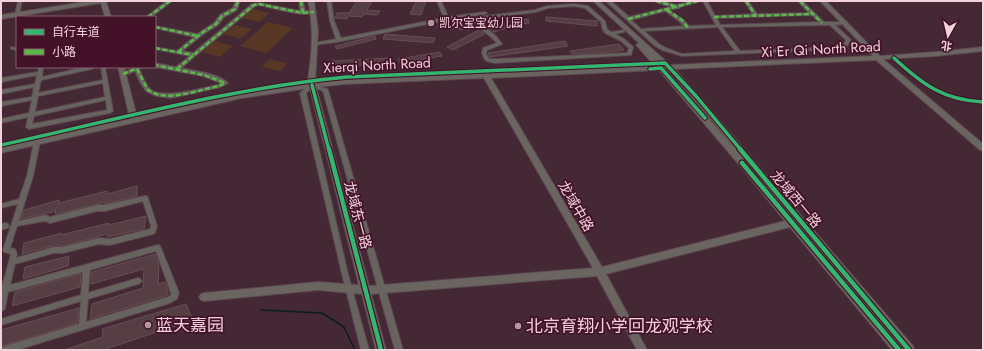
<svg xmlns="http://www.w3.org/2000/svg" width="984" height="351" font-family="Jost,'Noto Sans SC',sans-serif">
	<style>
		.green { fill: #583825 }
		.lines { fill: none; stroke-linecap: round; stroke-linejoin: round }
		.stream { stroke: #091f1b; stroke-width: 1.5 }
		.building { fill: #553e44; stroke: #674e54 }
		.street-casing { stroke: #5d4650; stroke-width: 2 }
		.secondary-casing { stroke: #5d4650; stroke-width: 2 }
		.street { fill: #67645f; fill-rule: evenodd }
		.secondary { fill: #6b6561; fill-rule: evenodd }
		.quiet { stroke: #58b947; stroke-width: 2.5; stroke-dasharray: 5 2.5; stroke-linecap: butt }
		.cycleway-far1-casing { stroke: #441228; stroke-width: 5.5 }
		.cycleway-casing { stroke: #441228; stroke-width: 7 }
		.cycleway-far1 { stroke: #33b770; stroke-width: 3.5 }
		.cycleway { stroke: #33b770; stroke-width: 4.5 }
		.poi-dot { fill: #b696a1; stroke: #441228; stroke-width: 1.5 }
		.labels { text-anchor: middle; stroke-width: 3.5; stroke-linejoin: round; paint-order: stroke }
		.far-poi-label { font-size: 12px; fill: #f3d2dc; stroke: #441228; text-anchor: start }
		.street-label { font-size: 14px; fill: #f3d2dc; stroke: #441228 }
		.near-poi-label { font-size: 17px; fill: #f3d2dc; stroke: #441228; text-anchor: start }
	</style>
	<rect width="100%" height="100%" fill="#442834"/>
	<path class="green" d="M253,9L270,13L259,22L242,18Z
		M268,22L293,28L266,53L240,46Z
		M235,25L252,29L240,39L223,34Z
		M215,41L233,46L220,57L202,52Z
		M270,59L287,63L280,71L262,67Z"/>
	<g class="lines">
		<path class="stream" d="M261,310L322,313L344,327L355,350"/>
	</g>
	<path class="building" d="M357,1H372L367,10L380,11L377,15L364,14L362,17L348,16L347,19L335,18L337,13H349Z
		M416,1H426L421,15L410,14Z
		M546,17L597,21V26L546,21Z
		M528,19L529,23L514,25L494,32L488,28L507,22Z
		M439,23L471,26L470,30L438,28Z
		M479,30L485,34L453,50L447,47Z
		M385,34L435,38L433,43L383,39Z
		M375,36L376,39L337,49L335,46Z
		M565,41L568,46L490,57L488,53Z
		M619,44L624,50L611,52L572,54L570,51Z
		M440,52L442,56L400,63L398,59Z
		M390,58L389,64L330,66L331,61Z
		M137,186V196L105,204V202L55,214L56,211L21,219L24,210L59,200V203L107,191V194Z
		M146,216L144,229L107,237V234L63,246H58L59,244L22,254L24,243L62,233L61,235L109,223V225Z
		M155,254L159,264L158,284L165,282L168,289V295L90,319L92,304L143,288L144,269L91,284L92,272Z
		M69,256L68,266L23,279L25,267Z
		M81,274L80,287L12,306L15,292Z
		M186,304L193,320L103,350H64L103,337L102,329Z
		M79,308L77,323L1,346V330Z"/>
	<g class="lines">
		<defs>
			<path id="street" d="M18,1H22L19,15L17,16L15,15Z
				M167,1H172L151,17H146Z
				M236,1H240L237,10L224,17L218,25L205,33L182,51L193,53L252,4L259,3L300,11L299,1H303L305,11H314L316,12C305,18 273,8 259,5L255,6L181,68C194,71 218,73 228,83L221,87L171,98L156,96L146,91L140,82L135,71L123,76L120,74L136,67H142L139,69C142,75 145,84 150,89C162,100 202,88 218,85L221,83L203,76L155,67V63L176,67L190,56L155,49V47L177,51L194,37L155,28V26L197,34L214,23L220,15L233,8Z
				M327,1H331L334,21L341,38L444,18L437,1H441L448,17L485,12L487,13L485,14L443,21L337,42L314,45V43L336,39L330,21Z
				M606,1H611L629,17L671,7L654,1H661L676,5L693,1H700L680,7V8L669,10C677,16 683,18 689,26L716,25L703,1H707L715,16L753,14L744,1H748L757,14L809,13L798,1H802L824,22H847V24L835,25L851,40L845,49H843L682,56L662,50L655,46ZM665,11C672,16 679,20 684,26L641,29L631,20ZM812,15L819,22L720,25L717,18ZM830,25L846,40L842,47L740,51L722,27ZM718,27L735,51L682,54L666,48L659,44L644,31Z
				M574,4L588,6L605,21L607,29L611,32L624,30V32L615,34L624,39L633,47V48L631,55L495,63C486,61 485,62 482,53L483,48L497,43L492,38L474,23V22L477,17L535,10L547,6ZM574,6L585,8L601,22L603,30L605,33L621,41L629,48L627,53L495,59H489L486,53L487,50L502,44L496,36L478,22L480,19L536,12L548,8Z
				M11,47L17,48V50L11,49Z
				M39,67H43L42,77L85,67H94L92,69L41,80L38,93L103,80L101,67H105L113,111L110,113L29,129L26,127L28,117L1,123V119L29,113L32,100L1,106V102L32,97L34,87L1,94V90L35,84L37,75L1,82V78L38,72ZM103,83L105,97L35,112L38,96ZM106,100L107,110L32,124L34,116Z
				M312,83L327,89L328,90L403,350H395L323,91L313,87L306,93L348,274L369,350H361L342,274L300,93L310,84Z
				M37,140L40,142L33,176L19,221L46,215L50,217L97,205H105L145,196H147L148,198L157,226L155,233L153,234L110,245L99,244L63,253H54L15,264L10,285L158,245L160,246L161,248L179,293L177,299L170,303L17,350H1L2,347L5,346L79,324L81,301L1,325V319L81,295L83,272L8,292L5,308L4,310L1,311V290L11,254L4,252L3,250L18,204L1,208V204L19,199L27,176L34,142ZM143,201L151,226L150,229L110,239L99,238L63,247H54L16,258L17,254L15,249L10,248L17,226L45,221L50,223L97,211H105ZM156,251L171,293V295L168,297L86,322L88,299L138,284L140,283L142,281L140,279L138,278L88,293L90,270Z
				M6,223L8,224L9,226L8,228L1,230V224Z"/>
			<path id="secondary" d="M90,1H106L111,17H105L101,3L1,19V15Z
				M308,1H314L318,31L315,83L346,80L655,66L637,46L636,45L639,43L593,1H599L670,65L873,56L820,1H826L880,56L936,52L983,47V51L936,56L883,59L983,144V151L980,150L876,60L675,69L913,346L914,350H892L790,227L606,274L647,350H637L597,276L371,294L386,350H376L362,294L318,290L204,301L201,300L199,297L201,294L204,293L318,282L359,285L310,88L242,98L1,153V147L130,119L118,67H124L137,117L242,94L309,84L308,80C312,53 314,28 308,1ZM667,69L675,76L743,158L666,70ZM659,70L741,167L785,221L602,267L491,78ZM484,78L593,268L369,286L316,87L346,84Z"/>
		</defs>
		<use href="#street" class="street-casing"/>
		<use href="#secondary" class="secondary-casing"/>
		<use href="#street" class="street"/>
		<use href="#secondary" class="secondary"/>
		<path class="quiet" d="M301,1L303,13
			M656,1L678,7
			M746,1L756,16
			M800,1L822,23
			M667,10L682,20L688,28
			M148,17L170,1
			M714,17L813,14
			M628,19L698,1
			M155,27L198,36
			M155,48L193,55
			M178,52L203,32L216,24L222,16L235,9L238,1
			M137,69L148,90C167,103 198,90 219,86L225,83L204,75L155,65
			M177,69L254,5L259,4L303,13L314,12
			M123,74L140,67"/>
		<defs>
			<path id="cycleway-far1" d="M894,58C922,84 943,100 983,102
				M650,69L661,68L705,118
				M312,85L329,150
				M1,145C116,120 230,88 347,77L665,63L696,96L741,150"/>
			<path id="cycleway" d="M329,149L381,350
				M740,149L909,350
				M742,163L899,350"/>
		</defs>
		<use href="#cycleway-far1" class="cycleway-far1-casing"/>
		<use href="#cycleway" class="cycleway-casing"/>
		<use href="#cycleway-far1" class="cycleway-far1"/>
		<use href="#cycleway" class="cycleway"/>
	</g>
	<g class="poi-dot">
		<circle cx="431" cy="23" r="4"/>
		<circle cx="148" cy="325" r="4"/>
		<circle cx="518" cy="326" r="4"/>
	</g>
	<g class="labels">
		<g class="far-poi-label">
			<text x="439" y="27">凯尔宝宝幼儿园</text>
		</g>
		<g class="street-label">
			<text transform="translate(821 49) rotate(-3)" y="5">Xi Er Qi North Road</text>
			<text transform="translate(377 65) rotate(-3)" y="5">Xierqi North Road</text>
			<text transform="translate(796 199) rotate(50)" y="5">龙域西一路</text>
			<text transform="translate(576 206) rotate(60)" y="5">龙域中路</text>
			<text transform="translate(358 215) rotate(75)" y="5">龙域东一路</text>
		</g>
		<g class="near-poi-label">
			<text x="156" y="331">蓝天嘉园</text>
			<text x="526" y="332">北京育翔小学回龙观学校</text>
		</g>
	</g>
	<rect width="984" height="351" fill="none" stroke="#f3d2dc" stroke-width="4"/>
	<rect x="16" y="16" width="140" height="52" fill="#441228" stroke="#8a5f70"/>
	<rect x="24" y="29" width="20" height="6" fill="#33b770" stroke="#8a5f70"/>
	<text x="52" y="36" font-size="12" fill="#f3d2dc">自行车道</text>
	<rect x="24" y="49" width="20" height="6" fill="#58b947" stroke="#8a5f70"/>
	<text x="52" y="56" font-size="12" fill="#f3d2dc">小路</text>
	<g transform="translate(948 36) rotate(188)" stroke="#441228" stroke-width="3" paint-order="stroke">
	<path d="M0-3L7 15L0 10L-7 15Z" fill="#f3d2dc"/>
	<text y="-6" font-size="11" font-weight="bold" text-anchor="middle" fill="#f3d2dc">北</text>
	</g>
</svg>
